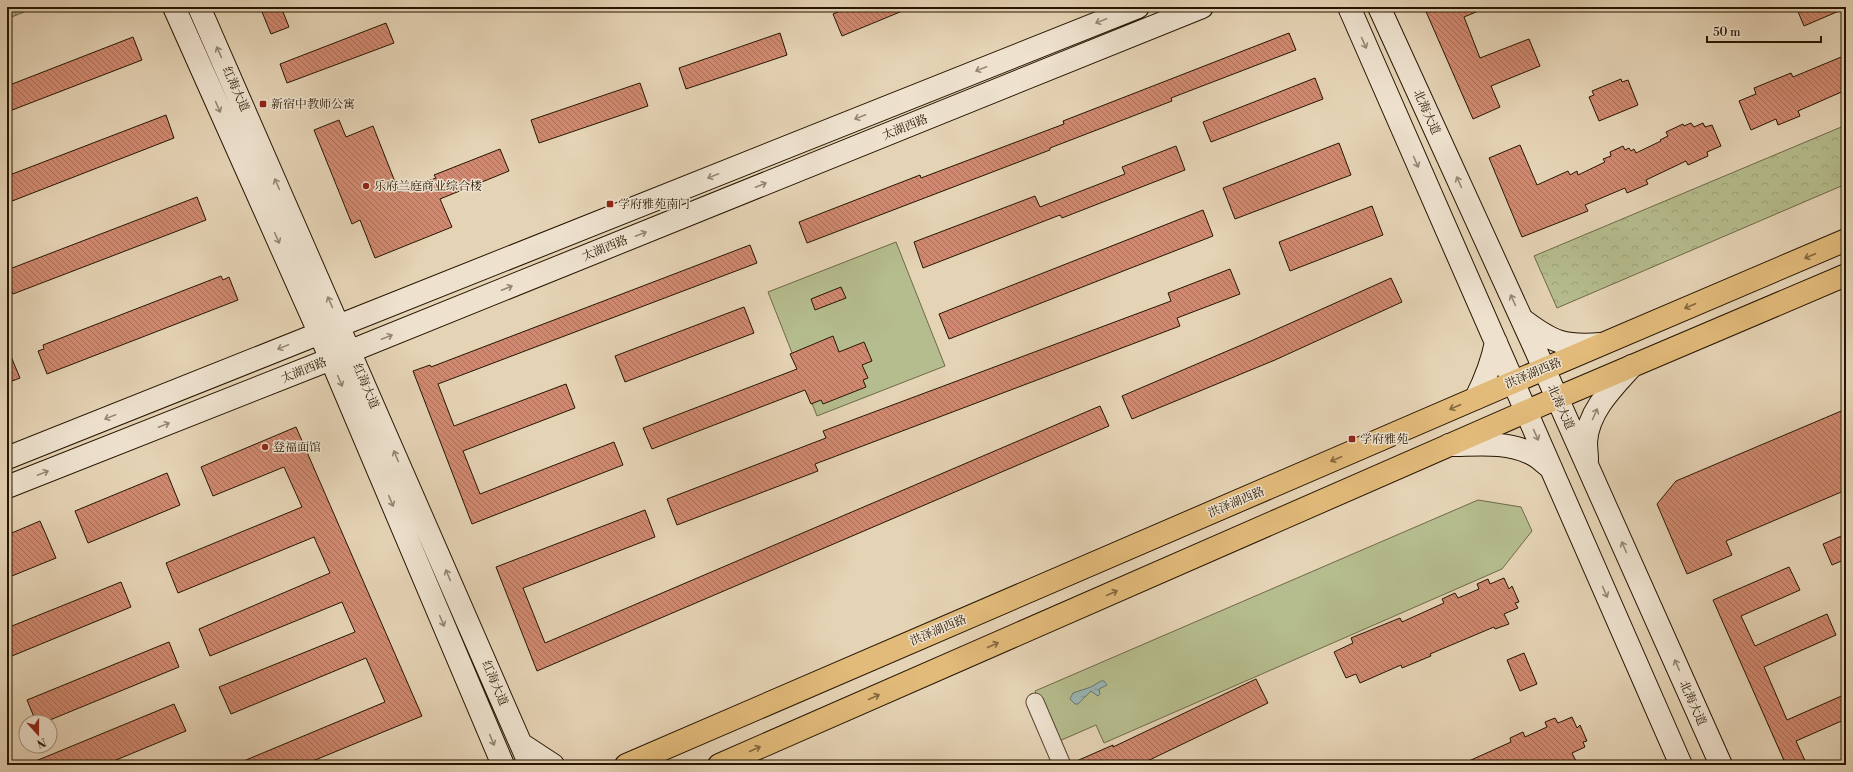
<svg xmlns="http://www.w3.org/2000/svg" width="1853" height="772" font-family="'Libre Bodoni','Noto Serif SC',serif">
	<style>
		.green { fill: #b5bc8d; stroke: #6e6947 }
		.forest { fill: url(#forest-firs); stroke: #6e6947 }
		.park { fill: url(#park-crowns); stroke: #6e6947 }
		.water { fill: url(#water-ripples); stroke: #6a766c }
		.building { fill: url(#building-back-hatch); stroke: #261601 }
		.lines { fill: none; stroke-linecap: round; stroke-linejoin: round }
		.street-casing { stroke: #56452e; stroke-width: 19 }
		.secondary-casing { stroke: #261601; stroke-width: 24 }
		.primary-casing { stroke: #261601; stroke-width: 24 }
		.street { stroke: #eee2cf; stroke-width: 17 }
		.secondary { stroke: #eee2cf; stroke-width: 22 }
		.primary { stroke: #e2ba7a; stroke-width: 22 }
		.oneway { stroke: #948672 }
		.oneway2 { stroke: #84683e }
		.poi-dot { fill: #8f2418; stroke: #eee2cf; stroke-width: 1.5 }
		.labels { text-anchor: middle; stroke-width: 3; stroke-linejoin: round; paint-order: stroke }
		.street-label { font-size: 12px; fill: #261601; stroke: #eee2cf }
		.poi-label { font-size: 12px; fill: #261601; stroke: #eee2cf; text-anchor: start }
	</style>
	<defs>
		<pattern id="forest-firs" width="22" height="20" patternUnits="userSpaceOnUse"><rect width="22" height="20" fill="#b5bc8d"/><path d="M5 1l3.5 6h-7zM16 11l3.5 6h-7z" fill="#9ca178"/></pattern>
		<pattern id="park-crowns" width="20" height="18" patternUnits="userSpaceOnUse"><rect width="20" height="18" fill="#b5bc8d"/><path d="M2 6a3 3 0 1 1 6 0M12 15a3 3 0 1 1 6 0" fill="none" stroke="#9ca178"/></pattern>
		<pattern id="water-ripples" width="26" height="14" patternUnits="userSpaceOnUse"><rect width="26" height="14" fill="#98b6b4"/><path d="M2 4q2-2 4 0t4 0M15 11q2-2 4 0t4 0" fill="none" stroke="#7c9390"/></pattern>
		<pattern id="building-back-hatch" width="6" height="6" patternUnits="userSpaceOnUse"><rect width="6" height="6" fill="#d08970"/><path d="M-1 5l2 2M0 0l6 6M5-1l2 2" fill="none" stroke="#a96f5a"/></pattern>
	</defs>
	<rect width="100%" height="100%" fill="#e5d3b5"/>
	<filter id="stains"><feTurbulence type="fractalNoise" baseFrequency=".005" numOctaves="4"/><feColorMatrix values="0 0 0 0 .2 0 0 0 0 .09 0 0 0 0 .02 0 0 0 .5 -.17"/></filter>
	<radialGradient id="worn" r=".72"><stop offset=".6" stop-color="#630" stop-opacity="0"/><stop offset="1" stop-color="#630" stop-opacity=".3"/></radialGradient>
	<path class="green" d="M896,242L945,366L817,416L768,292Z
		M1478,500L1521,507L1532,531L1502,569L1104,743L1096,725L1057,742L1035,691Z"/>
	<path class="forest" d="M7,7H36L7,19Z"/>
	<path class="park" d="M1846,125V184L1557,308L1534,256Z"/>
	<path class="water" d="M1101,681H1104L1107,685L1099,689L1100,694L1098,696L1091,691L1078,704H1075L1070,699L1073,693L1091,687Z"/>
	<path class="building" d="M260,7H281L289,27L271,34Z
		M850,7H912L842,36L833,14Z
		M1424,7H1488L1464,17L1480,58L1529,39L1540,66L1491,86L1500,107L1473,119Z
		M1796,7H1846V8L1804,26Z
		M386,23L394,43L287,83L280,64Z
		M780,33L787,55L686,89L679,68Z
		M1289,33L1296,50L1171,98L1172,101L1050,148V150L807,243L799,222L920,175L921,178L1064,124L1063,121Z
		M133,37L142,60L7,112V86Z
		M1846,55V90L1798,111L1800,116L1778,125L1776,119L1751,130L1739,101L1756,94L1754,88L1791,73L1793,77Z
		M1315,78L1323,99L1211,142L1203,122Z
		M1621,79L1622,82L1628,80L1638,105L1599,121L1589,97L1594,95L1592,91Z
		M640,83L648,106L539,143L531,120Z
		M166,115L174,138L7,203V176Z
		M339,120L346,137L373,126L399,192L436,178L434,175L500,149L509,171L440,199L452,227L375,258L360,220L352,224L314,130Z
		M1691,123L1694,127L1703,123L1705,127L1712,125L1721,146L1707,152L1708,156L1688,165L1686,161L1646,180L1648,184L1627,193L1625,188L1585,205L1588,211L1522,237L1489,158L1520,145L1537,185L1568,171L1570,175L1577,171L1578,175L1605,162L1603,159L1611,156L1610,152L1623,146L1625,150L1629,148L1631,151L1634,149L1636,153L1661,141L1660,140L1668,136L1666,132L1683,124L1684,126Z
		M1339,143L1351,175L1235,219L1223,188Z
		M1176,146L1185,170L1062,218L1060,215L923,268L914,242L1035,196L1040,207L1125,174L1122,167Z
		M197,197L206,220L13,294L7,279V270Z
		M1372,206L1383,235L1290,271L1279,242Z
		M1203,210L1213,236L949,339L939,314Z
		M750,245L757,263L438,384L454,426L566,384L575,408L463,451L480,494L614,442L623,465L472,524L413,371L430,365L431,367Z
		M1230,269L1240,294L1177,318L1180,326L815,464L818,471L677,525L667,499L826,438L823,431L1171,301L1168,293Z
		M221,276L223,280L229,277L238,300L47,374L38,351L44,349L43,345Z
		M1391,278L1402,302L1275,360L1132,419L1122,396L1253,340Z
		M841,287L846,298L815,310L811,299Z
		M744,307L754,333L625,382L615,356Z
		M833,336L839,352L864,342L872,361L862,365L868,378L863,380L866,387L823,404L821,400L811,404L805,390L652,449L643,428L797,369L790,354Z
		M7,347L20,378L7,383Z
		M1100,406L1109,426L537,671L496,567L645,510L655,537L523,588L545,643Z
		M1846,409V490L1726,541L1732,555L1687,574L1657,504L1676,481Z
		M296,427L422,716L303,765H234L385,702L366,658L231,714L219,687L355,632L342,602L210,656L199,629L330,573L314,537L178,593L166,563L302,507L284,467L213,496L201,467Z
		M167,473L180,505L88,543L75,511Z
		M40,521L56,558L7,578V535Z
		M1846,534V559L1832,565L1823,544Z
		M1789,567L1800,590L1741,616L1755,646L1827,614L1836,635L1764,667L1787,720L1846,694V719L1796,741L1807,765H1786L1713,600Z
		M1504,578L1509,589L1512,586L1519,602L1515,603L1518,608L1504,614L1509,624L1495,629L1494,627L1430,654L1431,656L1402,668L1401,665L1360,683L1356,674L1346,678L1334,652L1353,643L1351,638L1400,618L1402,622L1444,603L1442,599L1455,593L1458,598L1479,589L1477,584L1488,579L1490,584Z
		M121,582L131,607L7,658V628Z
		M169,642L179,667L45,722H36L27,700Z
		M1524,653L1537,684L1520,691L1507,660Z
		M1256,679L1268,703L1139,765H1072V763L1113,745V747Z
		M174,704L186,731L104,765H26Z
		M1572,717L1577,728L1580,725L1587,741L1583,742L1585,747L1572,753L1578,765H1460L1511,742L1510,738L1523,732L1525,737L1547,727L1545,722L1555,718L1558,723Z"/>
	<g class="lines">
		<defs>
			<path id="street" d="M1035,702L1062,765"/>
			<path id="secondary" d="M174,7L331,359L503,765
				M199,7L530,765
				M1349,7L1681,765
				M1379,7L1533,344L1721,765
				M1523,320C1552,342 1564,347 1601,344
				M1476,398C1485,380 1492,363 1496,342
				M1449,445C1476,445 1506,441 1530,453C1538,456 1544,463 1551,468
				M7,458L1138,7
				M1587,460C1587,454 1586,448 1586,442C1588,411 1613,387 1632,366
				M7,487L331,359L1202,7
				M521,744L553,765"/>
			<path id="primary" d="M626,765L1544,369L1846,240
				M719,765L1557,398L1846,275"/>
		</defs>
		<use href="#street" class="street-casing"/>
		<use href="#secondary" class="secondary-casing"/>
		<use href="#primary" class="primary-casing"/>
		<use href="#street" class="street"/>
		<use href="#secondary" class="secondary"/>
		<use href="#primary" class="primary"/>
	</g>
	<defs><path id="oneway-shaft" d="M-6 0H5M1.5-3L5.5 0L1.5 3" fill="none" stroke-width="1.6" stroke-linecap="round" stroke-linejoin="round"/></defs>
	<g class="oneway">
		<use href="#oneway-shaft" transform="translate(1101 21) rotate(158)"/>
		<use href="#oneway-shaft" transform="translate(1364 43) rotate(66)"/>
		<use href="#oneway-shaft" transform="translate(219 52) rotate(-114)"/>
		<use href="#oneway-shaft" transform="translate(981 69) rotate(158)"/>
		<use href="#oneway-shaft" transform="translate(218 107) rotate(66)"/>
		<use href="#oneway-shaft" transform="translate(860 117) rotate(158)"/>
		<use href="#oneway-shaft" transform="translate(1416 162) rotate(66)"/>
		<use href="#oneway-shaft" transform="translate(713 176) rotate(158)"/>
		<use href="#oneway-shaft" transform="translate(1459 182) rotate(-114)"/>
		<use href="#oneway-shaft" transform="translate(277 184) rotate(-114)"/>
		<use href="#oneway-shaft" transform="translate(761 185) rotate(-22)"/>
		<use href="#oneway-shaft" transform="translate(641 234) rotate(-22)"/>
		<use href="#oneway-shaft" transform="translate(277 238) rotate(66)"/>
		<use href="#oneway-shaft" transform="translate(507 288) rotate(-22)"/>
		<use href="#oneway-shaft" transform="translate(1513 300) rotate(-114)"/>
		<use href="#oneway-shaft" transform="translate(330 302) rotate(-114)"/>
		<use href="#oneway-shaft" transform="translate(387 337) rotate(-22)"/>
		<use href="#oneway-shaft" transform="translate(283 347) rotate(158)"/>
		<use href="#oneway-shaft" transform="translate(340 381) rotate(67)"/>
		<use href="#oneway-shaft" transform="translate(1595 414) rotate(-66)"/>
		<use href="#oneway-shaft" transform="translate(110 417) rotate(158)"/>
		<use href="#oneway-shaft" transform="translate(164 425) rotate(-22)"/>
		<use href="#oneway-shaft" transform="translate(1536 435) rotate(66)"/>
		<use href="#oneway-shaft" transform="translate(396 456) rotate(-113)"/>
		<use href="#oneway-shaft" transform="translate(43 473) rotate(-22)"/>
		<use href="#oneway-shaft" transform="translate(391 501) rotate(67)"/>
		<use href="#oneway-shaft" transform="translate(1624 547) rotate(-114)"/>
		<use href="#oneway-shaft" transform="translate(448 575) rotate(-113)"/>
		<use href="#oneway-shaft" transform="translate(1605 592) rotate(66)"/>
		<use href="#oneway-shaft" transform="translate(442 621) rotate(67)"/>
		<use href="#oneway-shaft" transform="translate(1677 665) rotate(-114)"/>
		<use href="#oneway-shaft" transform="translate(492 740) rotate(67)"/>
	</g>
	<g class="oneway2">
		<use href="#oneway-shaft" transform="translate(1810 256) rotate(157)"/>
		<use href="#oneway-shaft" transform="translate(1690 306) rotate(157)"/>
		<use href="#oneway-shaft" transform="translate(1455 407) rotate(157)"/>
		<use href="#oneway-shaft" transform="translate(1336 459) rotate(157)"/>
		<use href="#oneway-shaft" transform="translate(1112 593) rotate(-24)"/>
		<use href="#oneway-shaft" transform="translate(993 645) rotate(-24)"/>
		<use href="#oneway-shaft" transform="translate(874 697) rotate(-24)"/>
		<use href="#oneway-shaft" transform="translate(755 749) rotate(-24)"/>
	</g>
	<g class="poi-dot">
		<rect x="259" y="100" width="8" height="8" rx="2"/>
		<circle cx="366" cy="186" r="4"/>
		<rect x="606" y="200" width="8" height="8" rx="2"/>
		<rect x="1348" y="435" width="8" height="8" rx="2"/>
		<circle cx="265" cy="447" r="4"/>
	</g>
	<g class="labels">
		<g class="street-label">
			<text transform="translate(236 89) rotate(66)" y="4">红海大道</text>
			<text transform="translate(1427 112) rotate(66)" y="4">北海大道</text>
			<text transform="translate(905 127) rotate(-22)" y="4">太湖西路</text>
			<text transform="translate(605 248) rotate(-22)" y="4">太湖西路</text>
			<text transform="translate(304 370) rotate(-22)" y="4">太湖西路</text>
			<text transform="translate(1533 373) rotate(-23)" y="4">洪泽湖西路</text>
			<text transform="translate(366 386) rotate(67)" y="4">红海大道</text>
			<text transform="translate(1561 407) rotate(66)" y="4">北海大道</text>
			<text transform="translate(1236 502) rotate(-23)" y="4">洪泽湖西路</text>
			<text transform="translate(938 630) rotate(-23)" y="4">洪泽湖西路</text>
			<text transform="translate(495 683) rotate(67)" y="4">红海大道</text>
			<text transform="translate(1693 703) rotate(66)" y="4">北海大道</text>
		</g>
		<g class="poi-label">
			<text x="271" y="108">新宿中教师公寓</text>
			<text x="374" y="190">乐府兰庭商业综合楼</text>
			<text x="618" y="208">学府雅苑南门</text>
			<text x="1360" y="443">学府雅苑</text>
			<text x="273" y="451">登福面馆</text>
		</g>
	</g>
	<rect width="1853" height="772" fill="none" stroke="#e5d3b5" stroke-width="24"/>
	<rect x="8" y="8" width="1837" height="756" fill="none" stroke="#261601" stroke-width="2"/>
	<rect x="12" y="12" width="1829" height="748" fill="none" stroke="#261601"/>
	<g transform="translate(38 734) rotate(159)"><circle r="19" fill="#eee2cf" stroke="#9e907d"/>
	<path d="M0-3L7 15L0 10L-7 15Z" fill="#8f2418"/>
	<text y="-6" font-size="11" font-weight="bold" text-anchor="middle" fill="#261601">N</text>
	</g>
	<path d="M1707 36v6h114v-6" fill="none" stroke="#261601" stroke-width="2"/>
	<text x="1713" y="36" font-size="12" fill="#261601" stroke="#eee2cf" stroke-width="3" paint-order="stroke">50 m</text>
	<rect width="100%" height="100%" filter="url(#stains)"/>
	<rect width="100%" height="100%" fill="url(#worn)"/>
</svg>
